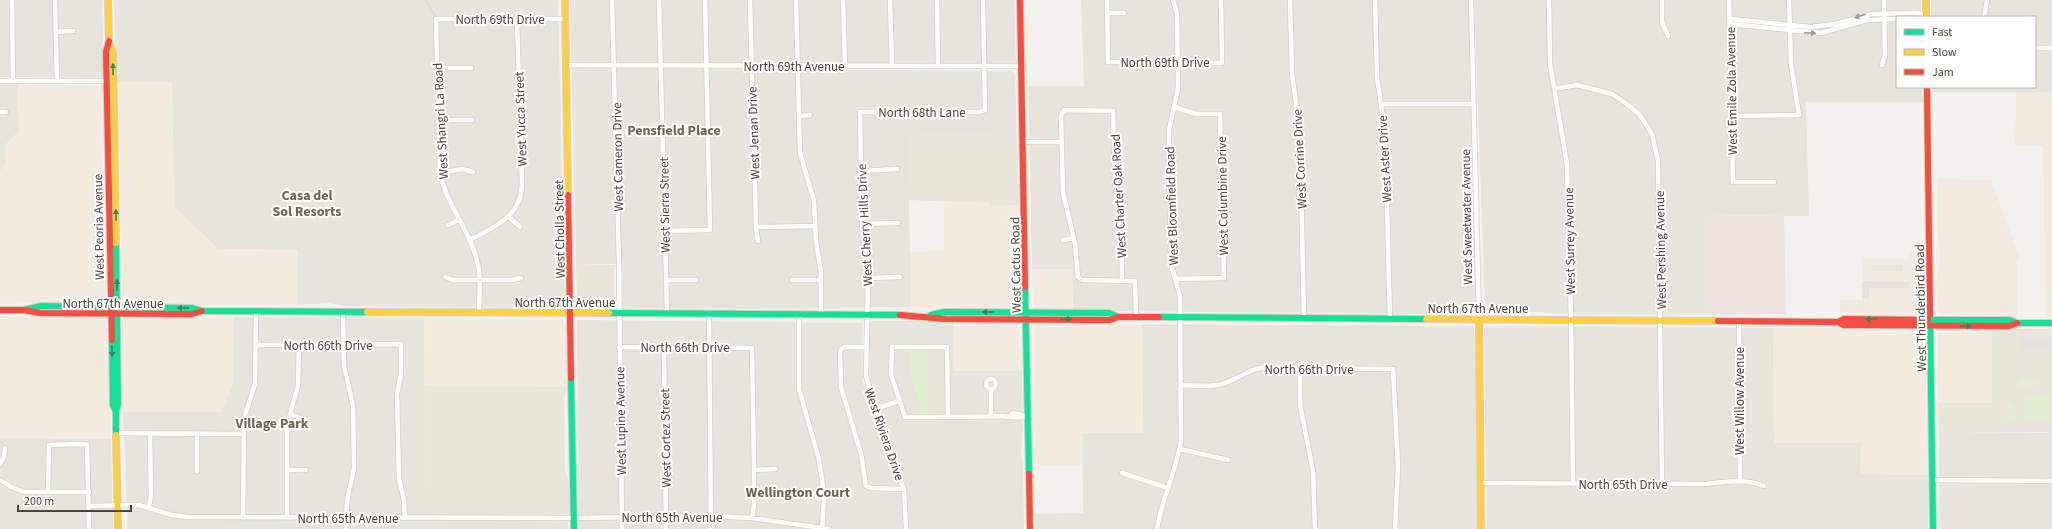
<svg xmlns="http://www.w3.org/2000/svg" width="2052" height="529" font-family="'Source Sans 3',sans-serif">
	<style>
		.residential { fill: #e7e4dc }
		.commercial { fill: #f3ebdf }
		.education { fill: #eae5da }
		.medical { fill: #eee3df }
		.green { fill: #e1eecf }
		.parking { fill: #e6e3df }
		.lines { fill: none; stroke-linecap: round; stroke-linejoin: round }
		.stream { stroke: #c0ddf1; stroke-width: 1 }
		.street-casing { stroke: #d2d0cb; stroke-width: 6 }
		.fast-casing { stroke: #d3cfc5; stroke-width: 8 }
		.slow-casing { stroke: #d3cfc5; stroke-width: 8 }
		.jam-casing { stroke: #d3cfc5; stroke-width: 8 }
		.street { stroke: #fdfdfc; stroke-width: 4.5 }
		.fast { stroke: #16e098; stroke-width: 6 }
		.slow { stroke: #ffcf43; stroke-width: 6 }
		.jam { stroke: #f24e42; stroke-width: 6 }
		.oneway { fill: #9b9791 }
		.oneway2 { fill: #36825f }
		.labels { text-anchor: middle; stroke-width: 4; stroke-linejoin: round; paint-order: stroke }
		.street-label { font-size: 13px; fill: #4b4439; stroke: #fff }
		.neighbourhood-label { font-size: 14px; font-weight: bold; fill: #6e6250; stroke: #fff }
	</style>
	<rect width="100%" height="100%" fill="#f4f2ee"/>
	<path class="residential" d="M0,0H102L104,78L0,77Z
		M114,0H558L565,305L560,308L345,306L329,303L298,305V250L218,249L174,207L172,83L116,82Z
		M570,0H1014L1016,64L835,63L836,70L1012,71L1015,75L1017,135L908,134L911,307L801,309L623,308L622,264H576Z
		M1081,0H1469L1476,292L1473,311L1468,314L1100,311L1073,309L1072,269H1032L1028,86H1084Z
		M1474,0H1921V17H1897V87H1922L1923,102H1806L1809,216L1704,215L1706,315L1562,314L1491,309L1485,305Z
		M1931,0H2052V92H1932V87H2035V17H1931Z
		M0,84H18L19,131L5,145L6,164L0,171Z
		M234,317L424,318L426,514L566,515L569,529H128L123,412H222L234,380Z
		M577,320L862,323L863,382L875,424L897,481L901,495L902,509L908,510V495L905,482L888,440L870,383L869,324L872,321H953V371H1022L1023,425L1021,453L1023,465L1024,529H579Z
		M1142,324L1472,326L1474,329L1476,373L1478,529H1035V514L1083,513L1082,433H1143Z
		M1487,326L1773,328L1774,442L1861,443V474L1928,475V529H1487L1484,328Z
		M1939,432L2052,433V529H1940Z
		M0,438L111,439L113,529H0Z"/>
	<path class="commercial" d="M116,82H172L174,207L218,249L298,250V305H165L125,303L122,300L121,240L119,215L120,172L117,156Z
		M18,84L104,86L105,114L103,170L106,298L102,304L60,302L0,304V171L6,164L5,145L19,131Z
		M2016,92H2052V318H2046L2043,146H2015Z
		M1937,179L1991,180L2020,259L2017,261L2018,315L2009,317H1980L1943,315L1938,311L1936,282L1941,256L1938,239Z
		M944,202L991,203V206L1019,205L1017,232L1020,273L1019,305L1017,307H911L910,252L944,251Z
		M1909,251H1923V313L1919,315L1840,314V300H1863V259H1909Z
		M1032,269H1072L1073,309L1035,308L1033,304Z
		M0,316L29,318L46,316L106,320L108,366L110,376L111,439L0,438Z
		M170,317H234V380L222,412H123L122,320L126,318Z
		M424,318L563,320L567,325L568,387L425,386Z
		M953,321L1017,324L1020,330L1022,371H953Z
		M1072,323L1142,324L1143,433H1083L1082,465H1035V328L1036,325L1039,324Z
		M1773,328H1841L1923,332L1926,368L1928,475L1860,474L1861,443H1774Z
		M1960,329H1992V403H1938V333L1941,331Z"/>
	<path class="education" d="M908,134L1017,135L1019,205L991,206L990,203L909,200Z
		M576,264L616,265L614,268V307H580L577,301Z
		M1992,329H2052V432H1939L1938,403H1992Z
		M425,386L568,387L564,397L565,472L569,480L570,512L568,515L426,514Z"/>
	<path class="medical" d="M1704,215L1784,216L1786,314L1706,315Z"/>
	<path class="green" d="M911,347H928L929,417H921V408L910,373Z
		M2019,379H2038V385H2031L2030,387H2019Z
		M2025,395H2052V418H2025Z
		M2007,403H2013V410H2016V422H2007Z"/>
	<path class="parking" d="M1872,265H1903V271H1872Z
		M1862,281L1909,282V288H1869V299H1862Z
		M2021,338H2052V350H2022Z
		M873,401L876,412L851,419L848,408Z"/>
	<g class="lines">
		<path class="stream" d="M425,0L436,17"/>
		<defs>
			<path id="street" d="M12,0L13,81
				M55,0L57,81
				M612,0L619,264L622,529
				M659,0L667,314
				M750,0L756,227L758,241
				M796,0L800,153L814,201L816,241L821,273V315
				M843,0L845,66
				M890,0L892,66
				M937,0L938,66
				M1107,0L1108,62L1222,63L1221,0
				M1290,0L1292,74L1300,132L1304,318
				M1375,0L1377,77L1384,125L1386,171L1390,319
				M1471,0L1479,319
				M1549,0L1550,64L1567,164L1571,320L1573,483
				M1662,0V22L1668,36
				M1729,0L1733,182H1774
				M1107,13H1124
				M1984,17L1987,0
				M1730,19L1810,27L1836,24L1872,14L1917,13L1926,15
				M1730,24L1821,33L1867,20L1897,19
				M56,32L73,31
				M2035,48H2052
				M566,65L1021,66
				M1882,65L1885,56L1884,0
				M437,68H471
				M0,81H106
				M1554,89L1577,85L1612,94L1627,104L1639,114L1652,134L1658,161L1662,484
				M1381,104H1474
				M1174,107L1196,114H1220L1224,278L1175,279
				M0,112H6
				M799,116L810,115
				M1731,116L1799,115L1791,64L1789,0
				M438,120H472
				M1023,142H1062
				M860,171L897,169
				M440,173L462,169L473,172
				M509,217L520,227
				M862,224L898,223
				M448,225L459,220
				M756,227L815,226
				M665,231L710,230L705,0
				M469,240C495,227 522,216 522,183L517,19
				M1063,240L1074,238
				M445,277L453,280H512L521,278
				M868,278L900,277
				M666,280H696
				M792,280H821
				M1122,280L1121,216L1115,183L1113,111L1064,110L1061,116L1063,192L1075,244L1078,277L1082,280L1135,281L1136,317
				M343,312L344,366L353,405L354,468L347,501L346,529
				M479,313C479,295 482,275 476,257C468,228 446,203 440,173L436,19H565
				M709,314L711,529
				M799,315V389L818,456L822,478L824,500L822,529
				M1739,321L1740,480
				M256,345L401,344V374L397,394L399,479L404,500L405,518
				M619,347L752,348L754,470V505L752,518
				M664,347L666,529
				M866,347H844L841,349L840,353L841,387L861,454L866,486L871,488L904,489
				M1300,368V404L1313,471L1315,529
				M986 384a5 5 0 1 1 10 0a5 5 0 1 1-10 0Z
				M1181,385C1195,385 1212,388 1225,383C1237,379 1247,371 1260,368L1393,369L1398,467L1395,529
				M875,409L899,401
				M290,414L306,420
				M991,416V389
				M1009,416L1013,413L1028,416
				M948,417L947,347H892L891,374L905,417C936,417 967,417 998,416C1009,416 1018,419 1029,416
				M116,433L244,434
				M197,434V471
				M1180,449L1228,460
				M0,464L4,457L5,448
				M287,470H306
				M754,470L775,469
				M1122,473L1168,488
				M0,480L11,487L24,492H89
				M1932,480L2052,481
				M1481,483L1705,484C1725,482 1745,478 1764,486
				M48,492L49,445L84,444L87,445L89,529
				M89,506L139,505L172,515L187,517L574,518L711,516L752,518L829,529
				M149,507L151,495L150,434
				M243,517L244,418L255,384L256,311
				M287,517V425L298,386L299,345
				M906,529L904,489L885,442L866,376L868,278L862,224L860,112H980L985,110L983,0
				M1157,529C1162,499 1176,471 1181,441L1180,296L1171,264L1169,155V130L1178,88L1177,14L1173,0"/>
			<path id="fast" d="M116,243L118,404L116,412V435
				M1025,287L1029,474
				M24,310L41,306L192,308L202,311L367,312
				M609,313L900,315
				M931,315L944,312L1109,313L1118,317
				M1930,315L1933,529
				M1159,317L1426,319
				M1928,320H2009L2017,323H2052
				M112,340L113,405L116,412
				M571,378L574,529"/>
			<path id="slow" d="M108,0L109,41L113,53L116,243
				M565,0L568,195
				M1926,0V17
				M367,312L609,313
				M1426,319L1718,321
				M1479,319L1481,529
				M116,435L118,529"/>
			<path id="jam" d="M1020,0L1025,287
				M109,41L106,52L112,340
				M1927,87L1930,315
				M568,195L571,378
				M0,310H24L40,313L192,314L202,311
				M900,315L945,319L1110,320L1118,317H1159
				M1718,321L1838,322L1844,319L1928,320
				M1838,322L1844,325L2009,326L2017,323
				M1029,474L1030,529"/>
		</defs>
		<use href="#street" class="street-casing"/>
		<use href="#fast" class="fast-casing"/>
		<use href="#slow" class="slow-casing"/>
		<use href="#jam" class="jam-casing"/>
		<use href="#street" class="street"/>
		<use href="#fast" class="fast"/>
		<use href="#slow" class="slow"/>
		<use href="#jam" class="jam"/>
	</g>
	<defs><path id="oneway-solid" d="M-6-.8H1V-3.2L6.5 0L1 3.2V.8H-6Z"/></defs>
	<g class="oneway">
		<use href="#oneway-solid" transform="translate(1860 16) rotate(163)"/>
		<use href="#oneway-solid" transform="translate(1810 33) rotate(2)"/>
	</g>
	<g class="oneway2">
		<use href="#oneway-solid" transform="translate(113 69) rotate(-91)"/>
		<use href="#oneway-solid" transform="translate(116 215) rotate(-91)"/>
		<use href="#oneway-solid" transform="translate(117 285) rotate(-90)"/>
		<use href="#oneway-solid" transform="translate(183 308) rotate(-179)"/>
		<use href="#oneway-solid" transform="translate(988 312) rotate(-180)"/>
		<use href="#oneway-solid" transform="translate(1066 319)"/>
		<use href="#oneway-solid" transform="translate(1871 319) rotate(-180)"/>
		<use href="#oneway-solid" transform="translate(1966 326)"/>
		<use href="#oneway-solid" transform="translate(112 351) rotate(89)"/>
	</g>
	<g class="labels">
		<g class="street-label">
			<text x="500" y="24">North 69th Drive</text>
			<text x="1165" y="67">North 69th Drive</text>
			<text x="794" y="71">North 69th Avenue</text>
			<text transform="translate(1731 91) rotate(-91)" y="5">West Emile Zola Avenue</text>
			<text x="922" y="117">North 68th Lane</text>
			<text transform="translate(520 119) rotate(-92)" y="5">West Yucca Street</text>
			<text transform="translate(440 121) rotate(-93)" y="5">West Shangri La Road</text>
			<text transform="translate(753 133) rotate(-92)" y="5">West Jenan Drive</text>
			<text transform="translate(617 157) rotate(-91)" y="5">West Cameron Drive</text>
			<text transform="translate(1299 159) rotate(-93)" y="5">West Corrine Drive</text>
			<text transform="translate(1384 159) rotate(-93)" y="5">West Aster Drive</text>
			<text transform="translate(1118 196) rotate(-93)" y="5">West Charter Oak Road</text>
			<text transform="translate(1222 196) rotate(-91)" y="5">West Columbine Drive</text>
			<text transform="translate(664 205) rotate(-91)" y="5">West Sierra Street</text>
			<text transform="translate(1171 206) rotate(-92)" y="5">West Bloomfield Road</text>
			<text transform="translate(1466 217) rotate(-91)" y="5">West Sweetwater Avenue</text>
			<text transform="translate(864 225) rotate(-93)" y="5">West Cherry Hills Drive</text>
			<text transform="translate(98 227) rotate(-91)" y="5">West Peoria Avenue</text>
			<text transform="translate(559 229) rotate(-91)" y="5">West Cholla Street</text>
			<text transform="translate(1569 241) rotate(-91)" y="5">West Surrey Avenue</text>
			<text transform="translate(1660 250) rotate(-91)" y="5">West Pershing Avenue</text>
			<text transform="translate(1015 265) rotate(-91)" y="5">West Cactus Road</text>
			<text x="565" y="307">North 67th Avenue</text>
			<text x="113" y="308">North 67th Avenue</text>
			<text x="1478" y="313">North 67th Avenue</text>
			<text transform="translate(1920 308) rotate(-91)" y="5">West Thunderbird Road</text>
			<text x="328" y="350">North 66th Drive</text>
			<text x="685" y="352">North 66th Drive</text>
			<text x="1309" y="374">North 66th Drive</text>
			<text transform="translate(1739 401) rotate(-90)" y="5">West Willow Avenue</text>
			<text transform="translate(620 421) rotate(-91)" y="5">West Lupine Avenue</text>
			<text transform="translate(885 434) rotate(71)" y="5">West Riviera Drive</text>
			<text transform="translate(665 438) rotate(-91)" y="5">West Cortez Street</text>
			<text x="1623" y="489">North 65th Drive</text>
			<text x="672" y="522">North 65th Avenue</text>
			<text x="348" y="523">North 65th Avenue</text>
		</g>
		<g class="neighbourhood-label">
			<text x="674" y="135">Pensfield Place</text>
			<text x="307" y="200">Casa del<tspan x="307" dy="16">Sol Resorts</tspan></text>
			<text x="272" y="428">Village Park</text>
			<text x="798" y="497">Wellington Court</text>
		</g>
	</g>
	<rect x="1896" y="16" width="140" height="72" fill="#ffffff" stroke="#b7b4b0"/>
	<rect x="1904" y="29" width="20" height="6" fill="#16e098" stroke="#b7b4b0"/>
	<text x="1932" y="36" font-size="12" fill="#4b4439">Fast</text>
	<rect x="1904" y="49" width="20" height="6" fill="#ffcf43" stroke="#b7b4b0"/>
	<text x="1932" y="56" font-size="12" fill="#4b4439">Slow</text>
	<rect x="1904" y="69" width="20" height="6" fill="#f24e42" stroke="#b7b4b0"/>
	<text x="1932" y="76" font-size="12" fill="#4b4439">Jam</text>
	<path d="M18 505v6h113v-6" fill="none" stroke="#4b4439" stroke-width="2"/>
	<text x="24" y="505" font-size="12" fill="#4b4439" stroke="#ffffff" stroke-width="3" paint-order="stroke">200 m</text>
</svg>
